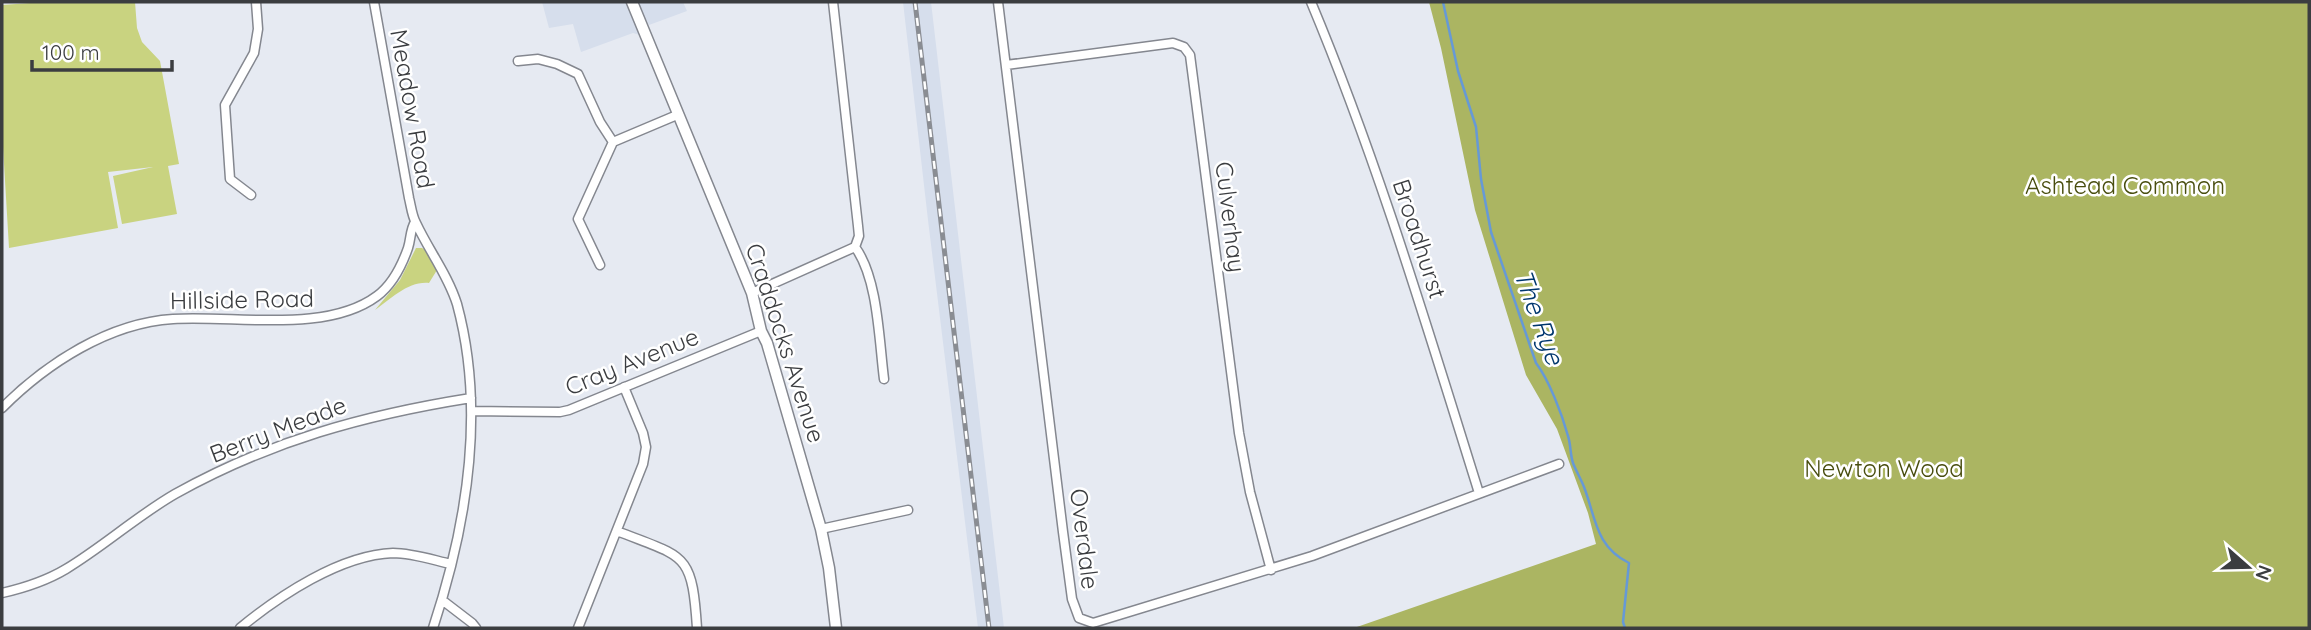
<svg xmlns="http://www.w3.org/2000/svg" width="2311" height="630" font-family="Quicksand,sans-serif">
	<style>
		.built { fill: #d6deec }
		.green { fill: #c9d380 }
		.forest { fill: #abb562 }
		.lines { fill: none; stroke-linecap: round; stroke-linejoin: round }
		.stream { stroke: #6699d6; stroke-width: 2.5 }
		.minor-casing { stroke: #84878f; stroke-width: 11 }
		.tertiary-casing { stroke: #84878f; stroke-width: 13 }
		.minor { stroke: #fff; stroke-width: 8 }
		.tertiary { stroke: #fff; stroke-width: 10 }
		.rail-casing { stroke: #8a8d93; stroke-width: 5 }
		.rail { stroke: #fff; stroke-width: 2.5; stroke-dasharray: 8; stroke-linecap: butt }
		.labels { text-anchor: middle; stroke-width: 5; stroke-linejoin: round; paint-order: stroke }
		.street-label { font-size: 24px; fill: #3b3d40; stroke: #fff }
		.park-label { font-size: 24px; fill: #484d0e; stroke: #fff }
		.water-label { font-size: 26px; font-style: italic; fill: #00376e; stroke: #fff }
	</style>
	<rect width="100%" height="100%" fill="#e6eaf2"/>
	<path class="built" d="M542,2H626L640,35L633,33L581,52L573,24L549,28Z
		M636,2H683L687,11L649,25Z
		M903,2H931L1004,628H978L928,220Z"/>
	<path class="green" d="M44,2H135L137,28L142,42L160,61L179,164L168,166L177,214L122,224L113,176L153,167L108,172L118,228L9,248L2,130V5Z
		M416,248H422L427,251L437,270L429,283C408,281 391,299 375,310L400,280Z"/>
	<path class="forest" d="M1429,2H2309V628H1354L1596,544L1588,513L1557,429L1526,375L1475,210L1441,48Z"/>
	<g class="lines">
		<path class="stream" d="M1443,2L1458,71L1476,127L1481,179L1491,232L1536,363C1549,380 1562,414 1568,436C1571,445 1570,454 1573,463C1576,471 1581,479 1584,487C1596,518 1595,546 1629,563L1623,622L1625,628"/>
		<defs>
			<path id="minor" d="M374,2L409,198C411,206 412,216 416,223C429,251 448,275 457,304C486,411 467,525 433,628
				M833,2L858,226L859,236L855,247C878,278 879,340 884,379
				M998,2L1063,532L1072,599L1079,618L1093,623L1312,556L1559,464
				M1311,2C1378,162 1427,327 1479,493
				M518,61L538,59L557,64L578,74L600,122L613,142
				M1006,65L1173,43L1184,47L1190,55L1239,433L1250,492L1271,570
				M251,195L230,179L225,105L254,53L258,29L256,2
				M600,265L578,219L613,142L677,115
				M752,293L855,247
				M2,408C47,363 109,323 173,319C235,315 326,334 377,296C392,285 402,265 408,248C411,239 410,230 415,222
				M472,411L560,412L569,410L761,331
				M821,529L908,510
				M617,531C685,558 692,551 697,628
				M2,593C24,588 46,581 66,569C104,546 137,516 175,494C270,441 364,415 471,398
				M442,600L472,623L476,628
				M240,628C279,596 340,555 393,553C412,553 433,560 451,564
				M578,628L643,464L646,447L643,433L624,387"/>
			<path id="tertiary" d="M632,2L752,293L761,331L767,343L821,529L829,568L836,628"/>
		</defs>
		<use href="#minor" class="minor-casing"/>
		<use href="#tertiary" class="tertiary-casing"/>
		<use href="#minor" class="minor"/>
		<use href="#tertiary" class="tertiary"/>
		<defs>
			<path id="rail" d="M915,2L989,628"/>
		</defs>
		<use href="#rail" class="rail-casing"/>
		<use href="#rail" class="rail"/>
	</g>
	<g class="labels">
		<g class="street-label">
			<text transform="translate(412 109) rotate(80)" y="8">Meadow Road</text>
			<text transform="translate(1230 217) rotate(83)" y="8">Culverhay</text>
			<text transform="translate(1419 239) rotate(72)" y="8">Broadhurst</text>
			<text transform="translate(242 300) rotate(-1)" y="8">Hillside Road</text>
			<text transform="translate(785 343) rotate(72)" y="8">Craddocks Avenue</text>
			<text transform="translate(632 362) rotate(-22)" y="8">Cray Avenue</text>
			<text transform="translate(278 430) rotate(-21)" y="8">Berry Meade</text>
			<text transform="translate(1084 539) rotate(83)" y="8">Overdale</text>
		</g>
		<g class="park-label">
			<text x="2125" y="194">Ashtead Common</text>
			<text x="1884" y="477">Newton Wood</text>
		</g>
		<g class="water-label">
			<text transform="translate(1539 317) rotate(70)" y="9">The Rye</text>
		</g>
	</g>
	<rect width="2311" height="630" fill="none" stroke="#3b3d40" stroke-width="7"/>
	<g transform="translate(2248 567) rotate(110)" stroke="#ffffff" stroke-width="5" paint-order="stroke">
	<path d="M0-5L12 26L0 18L-12 26Z" fill="#3b3d40"/>
	<text y="-10" font-size="19" font-weight="bold" text-anchor="middle" fill="#3b3d40">N</text>
	</g>
	<path d="M32 60v10h140v-10" fill="none" stroke="#3b3d40" stroke-width="3.5"/>
	<text x="42" y="60" font-size="21" fill="#3b3d40" stroke="#ffffff" stroke-width="5" paint-order="stroke">100 m</text>
</svg>
